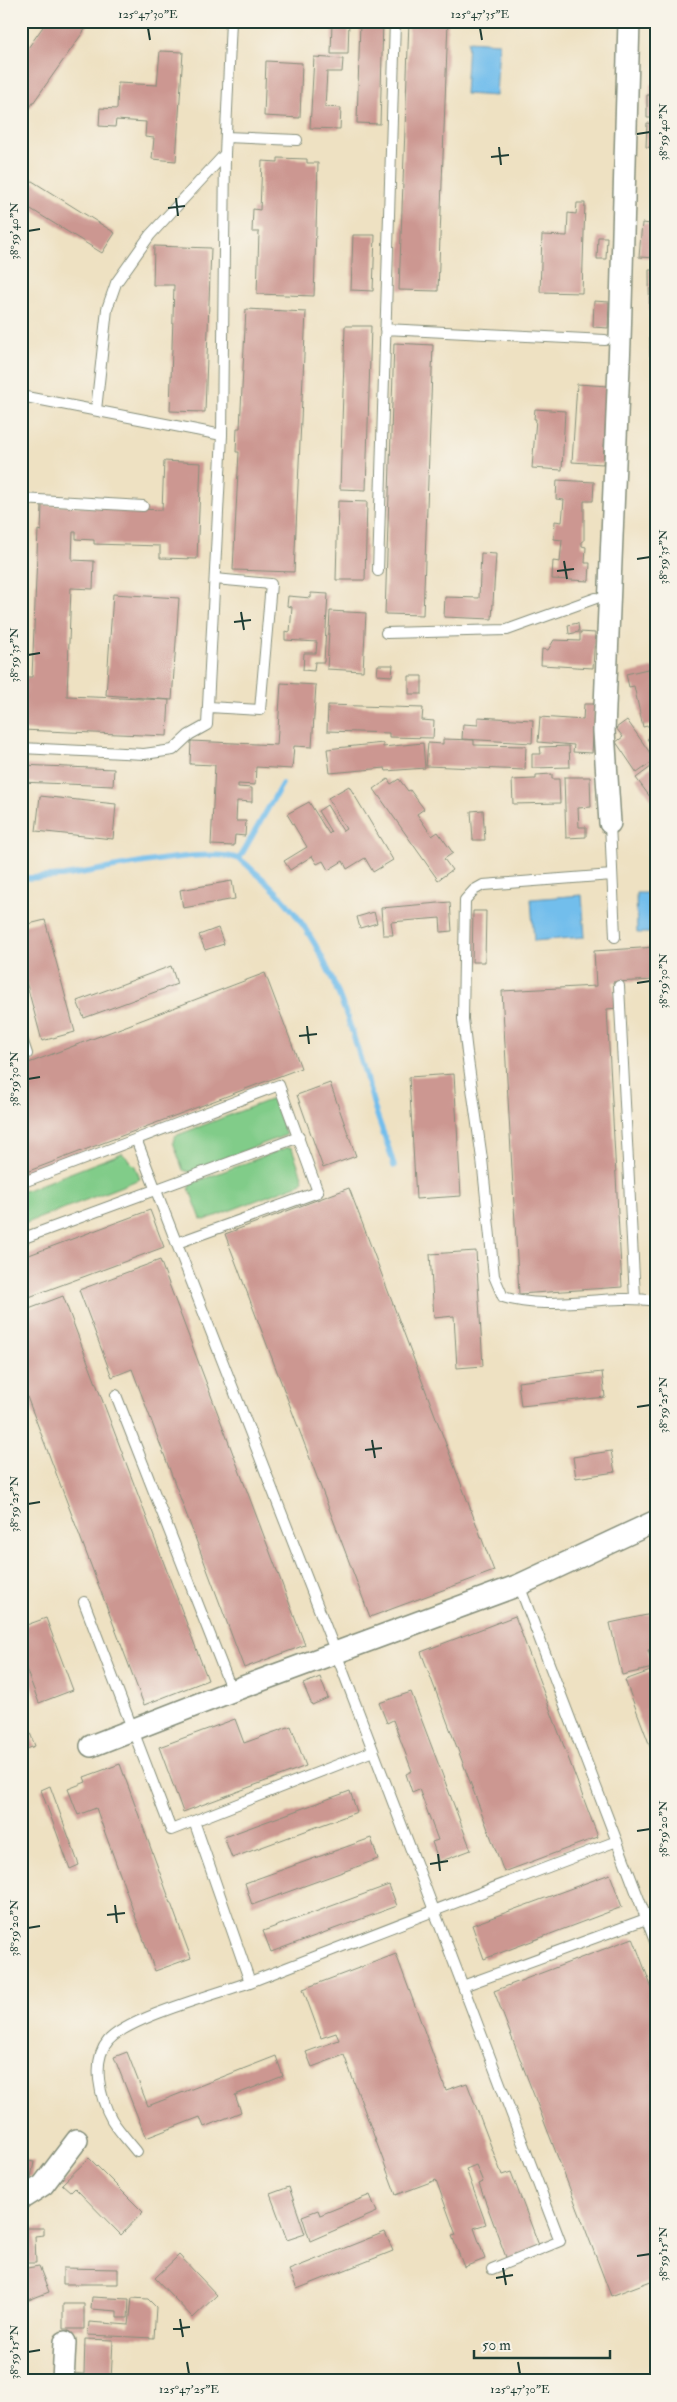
<svg xmlns="http://www.w3.org/2000/svg" width="677" height="2402" font-family="'IM FELL Double Pica',serif">
	<style>
		.green { fill: #81cc89; stroke: #50845e }
		.water { fill: #72beec; stroke: #487e90 }
		.lines { fill: none; stroke-linecap: round; stroke-linejoin: round }
		.stream { stroke: #72beec; stroke-width: 5.5 }
		.building { fill: #cc9791 }
		.lane-casing { stroke: #868f7b; stroke-width: 12 }
		.street-casing { stroke: #868f7b; stroke-width: 24 }
		.lane { stroke: #fff; stroke-width: 10 }
		.street { stroke: #fff; stroke-width: 21 }
		.ticks { fill: none; stroke: #1f3d34; stroke-width: 2 }
		.neatline { fill: none; stroke: #1f3d34; stroke-width: 2 }
		.ticks-label { font-size: 12px; text-anchor: middle; fill: #1f3d34 }
	</style>
	<rect width="100%" height="100%" fill="#f7f3e8"/>
	<filter id="ink" filterUnits="userSpaceOnUse"><feTurbulence type="fractalNoise" baseFrequency=".02" numOctaves="2"/><feDisplacementMap in="SourceGraphic" scale="10" xChannelSelector="R" yChannelSelector="G"/><feConvolveMatrix kernelMatrix="1 2 1 2 8 2 1 2 1" color-interpolation-filters="sRGB"/></filter>
	<filter id="wash" filterUnits="userSpaceOnUse"><feTurbulence type="fractalNoise" baseFrequency=".0096" numOctaves="4" result="noise"/><feDisplacementMap in="SourceGraphic" scale="20" xChannelSelector="R" yChannelSelector="G"/><feGaussianBlur stdDeviation="1.12" result="paint"/><feColorMatrix in="noise" values="0 0 0 0 0 0 0 0 0 0 0 0 0 0 0 0 0 1.4 0 .05"/><feComposite in="paint" operator="in"/></filter>
	<g filter="url(#wash)">
		<rect width="100%" height="100%" fill="#eee1c2"/>
		<path class="green" d="M272,1099L286,1135L189,1172L183,1170L173,1142L175,1136Z
			M288,1147L292,1148L303,1179L302,1183L205,1220L201,1219L189,1188L190,1184Z
			M122,1153L135,1166L140,1179L24,1224L21,1217V1192Z"/>
		<path class="water" d="M468,41L499,43L496,96L465,94Z
			M636,893H656V933H637Z
			M582,895L585,937L534,941L531,899Z"/>
		<g class="lines">
			<path class="stream" d="M239,859L282,784
				M21,878C35,878 49,877 63,876C101,871 208,846 239,859C245,862 251,869 256,873C327,930 351,1025 375,1109C381,1128 389,1146 394,1166"/>
		</g>
		<g id="blocks">
			<path class="building" d="M47,21H91L21,120V58Z
				M332,21H349L348,54H331Z
				M360,21H383L380,124L357,123Z
				M409,21H448L438,291L399,290Z
				M587,21H615L614,25Z
				M160,51L183,52L176,161L152,159L154,138L145,137L146,122L116,120L115,127L99,126L100,108L117,109L118,83L157,85Z
				M314,57L343,59L342,72H327L325,107L341,108L340,129L310,128Z
				M266,61L302,63L300,118L264,116Z
				M653,79H656V118H647V95H650V84H653Z
				M647,123L656,124V148L646,147Z
				M278,158L307,159V163H318L314,296L257,294L259,232H252L253,209L260,210L262,161L278,162Z
				M654,158H656V185H653Z
				M21,174L115,233L102,253L21,203Z
				M577,203H585L582,293L540,292L542,235L567,236L568,213L576,214Z
				M642,223L652,224V236H656V258L639,257Z
				M353,235H375L373,291L351,290Z
				M598,237H607L606,259H597Z
				M154,246L211,248L205,412L170,411L174,285H153Z
				M649,270H656V356H650Z
				M594,301L609,302L608,328L593,327Z
				M246,309L306,312L294,572L233,570L239,452H236L237,428H240Z
				M345,326H371L366,490L340,489Z
				M394,343L433,345L423,615L385,614Z
				M577,384L608,386L603,464L572,462Z
				M535,409L565,411L562,470L532,468L536,419H534Z
				M164,461L201,463L197,559L160,558V546L94,544V540L76,539V532H73L72,560L94,561L93,589L71,588L67,696L169,700L167,736L21,730V677H32L38,530L41,531L42,505L162,510Z
				M557,480L594,482L593,501H584V541H582V546L586,547L585,563H590L589,581L552,579L553,561L560,562L562,540L554,539L555,521L562,522L564,500L556,499Z
				M338,501L367,502L365,580H336Z
				M481,553L496,554L492,619L444,617L445,597L479,598Z
				M311,593L328,594L324,662H315L314,671L303,670L304,653H316L317,642L285,640V631L290,632L292,607L287,606L288,596L311,598Z
				M113,594L179,598L172,700L106,695Z
				M330,611L366,613L363,671L327,669Z
				M578,623L579,632L569,634L568,625Z
				M580,632L595,633L593,668L541,665L542,649L548,650L554,640L580,641Z
				M378,665H393L392,676L377,675Z
				M656,667V724L643,727L634,686L629,687L626,674Z
				M409,676H422V694H409Z
				M281,683L316,685L312,747L294,746L292,769L256,767L255,785L238,784V787L252,788V802L237,801L236,821H246L245,836L235,835L234,846L211,845L215,765L190,764L191,741L277,745Z
				M584,704H595L592,753L573,752L574,745L538,742L540,717L583,720Z
				M328,705L423,708L422,720L434,721L433,738L389,737V733L327,731Z
				M478,717L533,720L532,743L462,739L463,724L478,725Z
				M627,720L655,760L637,773L616,742L623,737L616,728Z
				M656,733V751L647,739Z
				M443,739L474,740V745L526,746L525,770L426,766L428,743L443,744Z
				M383,743V747L423,743L425,768L386,771L385,768L330,773L327,749Z
				M569,746L570,767L532,768V754H541L540,747Z
				M21,765L114,769L113,786L21,782Z
				M651,767L656,774V805L636,778Z
				M552,774V779H559L560,803L513,804L512,780L534,779H536V775Z
				M564,777H590L591,807L578,808L579,827H586V837L566,838Z
				M388,779L391,784L399,779L408,791L410,790L424,809L417,814L432,836L438,832L453,853L444,859L452,870L438,880L374,789Z
				M349,786L393,860L373,872L365,858L347,869L343,861L328,870L323,861L317,864L312,856L290,870L284,861L307,847L287,814L309,802L329,834L331,832L318,811L327,805L343,831L346,829L328,798Z
				M40,796L116,804L113,839L36,831Z
				M483,810L485,840H473L471,811Z
				M232,881L235,899L183,908L180,890Z
				M450,902L452,931L441,932L440,918L391,922L393,935H383L381,908Z
				M473,911H486L485,962H472Z
				M374,912L377,923L360,928L357,917Z
				M45,920L75,1032L42,1041L21,963V926Z
				M218,928L224,944L205,950L199,935Z
				M656,947V980L613,982L615,999H618V1008L607,1009L622,1287L519,1294L502,991L596,986L594,951Z
				M171,966L177,984L84,1018L77,1001Z
				M265,973L301,1068L21,1174V1066Z
				M454,1074L461,1196L416,1199L409,1077Z
				M330,1083L356,1156L323,1168L297,1095Z
				M349,1188L494,1571L370,1617L225,1234Z
				M150,1210L164,1247L21,1300V1258Z
				M476,1251L483,1366L457,1368L454,1316L434,1318L430,1254Z
				M160,1260L305,1645L244,1668L132,1369L112,1377L79,1290Z
				M63,1296L208,1680L144,1705L21,1381V1312Z
				M602,1372L605,1397L521,1406L518,1382Z
				M611,1451L615,1472L576,1478L573,1457Z
				M656,1613V1649L648,1650L653,1668L622,1675L610,1623Z
				M515,1616L598,1837L504,1872L421,1652Z
				M46,1618L73,1690L39,1703L21,1656V1627Z
				M656,1669V1762L625,1680Z
				M320,1677L328,1698L312,1705L303,1684Z
				M411,1692L471,1850L439,1862L432,1842L438,1840L419,1789L412,1792L406,1774L412,1771L393,1720L387,1723L379,1703Z
				M21,1709L35,1746L21,1751Z
				M235,1719L244,1743L291,1726L306,1766L183,1812L159,1747Z
				M120,1764L191,1958L155,1971L96,1808L78,1815L68,1789L86,1782L84,1777Z
				M50,1786L79,1865L70,1869L41,1790Z
				M350,1791L357,1812L232,1858L224,1837Z
				M371,1838L378,1859L252,1905L245,1883Z
				M610,1874L622,1907L484,1959L472,1925Z
				M389,1885L397,1906L271,1952L263,1931Z
				M633,1938L656,1999V2279L611,2296L494,1991Z
				M396,1954L446,2090L467,2083L502,2175L511,2172L540,2248L507,2260L479,2184L483,2182L476,2165L466,2169L486,2224L474,2228L485,2259L464,2267L452,2236L456,2235L436,2180L396,2195L344,2055L312,2067L306,2052L339,2040L336,2033L321,2038L303,1989Z
				M127,2052L148,2106L276,2056L283,2076L235,2095L241,2112L204,2127L200,2117L146,2138L114,2057Z
				M89,2158L143,2212L121,2235L75,2188L71,2192L62,2184Z
				M21,2160L34,2162L31,2178L21,2176Z
				M289,2187L305,2234L287,2240L270,2194Z
				M370,2195L377,2212L310,2241L302,2216L318,2210L320,2215Z
				M21,2228H44V2235L35,2236L36,2263H21Z
				M385,2232L393,2251L297,2289L289,2270Z
				M179,2255L217,2295L193,2318L155,2278Z
				M39,2266L49,2292L21,2303V2269Z
				M63,2268L118,2269V2284H63Z
				M92,2297L129,2299L128,2318H117V2311L91,2309Z
				M132,2298L148,2299L156,2307L154,2338L88,2335L89,2322L129,2325Z
				M63,2304H84V2329H63Z
				M85,2339L113,2340L111,2381H70L71,2373L84,2374Z"/>
		</g>
	</g>
	<g filter="url(#ink)">
		<use href="#blocks" fill-opacity="0" stroke="#868f7b" stroke-width="1"/>
		<g class="lines">
			<defs>
				<path id="lane" d="M226,137L297,140
					M21,307V370
					M385,329L605,340
					M21,396L222,435
					M96,410L107,309L116,283L150,235L225,154
					M21,499L143,506
					M378,571L395,21
					M386,633L507,630L596,598
					M209,707L260,710L271,584L215,579
					M21,748L144,754L173,750L189,735L207,725L222,435L225,154L231,21
					M610,823L615,937
					M612,875L483,885L474,890L465,900L463,1019L467,1053L482,1159L494,1276L503,1297C552,1312 606,1293 656,1301
					M619,986L635,1298
					M21,1036L27,1054L21,1056
					M136,1139L336,1653L560,2241L492,2269
					M21,1183L279,1085L318,1192L177,1243
					M21,1239L299,1137
					M116,1395L232,1691
					M519,1585L656,1944
					M84,1602L171,1830L373,1751
					M194,1821L250,1982
					M463,1986L646,1919
					M137,2152C129,2142 119,2131 112,2120C100,2099 91,2061 108,2041C129,2017 217,1994 250,1982C372,1935 494,1887 617,1841"/>
				<path id="street" d="M610,823L604,731L620,341L629,21
					M91,1746L232,1691L519,1585L656,1521
					M21,2199L43,2185L77,2140
					M63,2381L65,2342"/>
			</defs>
			<use href="#lane" class="lane-casing"/>
			<use href="#street" class="street-casing"/>
			<use href="#lane" class="lane"/>
			<use href="#street" class="street"/>
		</g>
	</g>
	<path class="ticks" d="M148,28L150,40M480,28L482,40M637,134L650,132M499,147L501,165M491,157L509,155M176,198L178,216M168,208L185,206M28,231L40,229M637,559L650,557M564,561L567,579M557,571L574,569M241,612L244,630M234,622L251,620M28,655L40,653M637,983L650,981M307,1026L309,1044M299,1036L317,1034M28,1079L40,1077M637,1407L650,1405M372,1440L375,1458M365,1450L382,1448M28,1504L40,1502M637,1831L650,1829M438,1854L440,1871M430,1864L448,1861M115,1905L117,1923M107,1915L125,1913M28,1928L40,1926M637,2256L650,2254M503,2268L506,2285M496,2278L513,2275M180,2319L183,2337M173,2329L190,2327M28,2352L40,2350M187,2362L189,2374M518,2362L520,2374"/>
	<rect width="677" height="2402" fill="none" stroke="#f7f3e8" stroke-width="55"/>
	<path d="M474 2350v8h136v-8" fill="none" stroke="#1f3d34" stroke-width="2.5"/>
	<text x="482" y="2350" font-size="15" fill="#1f3d34" stroke="#f7f3e8" stroke-width="4" paint-order="stroke">50 m</text>
	<rect x="28" y="28" width="622" height="2346" class="neatline"/>
	<g class="ticks-label">
		<text x="148" y="18">125°47'30"E</text>
		<text x="480" y="18">125°47'35"E</text>
		<text transform="translate(663 132) rotate(-90)" y="4">38°59'40"N</text>
		<text transform="translate(14 231) rotate(-90)" y="4">38°59'40"N</text>
		<text transform="translate(663 557) rotate(-90)" y="4">38°59'35"N</text>
		<text transform="translate(14 655) rotate(-90)" y="4">38°59'35"N</text>
		<text transform="translate(663 981) rotate(-90)" y="4">38°59'30"N</text>
		<text transform="translate(14 1079) rotate(-90)" y="4">38°59'30"N</text>
		<text transform="translate(663 1405) rotate(-90)" y="4">38°59'25"N</text>
		<text transform="translate(14 1504) rotate(-90)" y="4">38°59'25"N</text>
		<text transform="translate(663 1829) rotate(-90)" y="4">38°59'20"N</text>
		<text transform="translate(14 1928) rotate(-90)" y="4">38°59'20"N</text>
		<text transform="translate(663 2254) rotate(-90)" y="4">38°59'15"N</text>
		<text transform="translate(14 2352) rotate(-90)" y="4">38°59'15"N</text>
		<text x="189" y="2393">125°47'25"E</text>
		<text x="520" y="2393">125°47'30"E</text>
	</g>
</svg>
